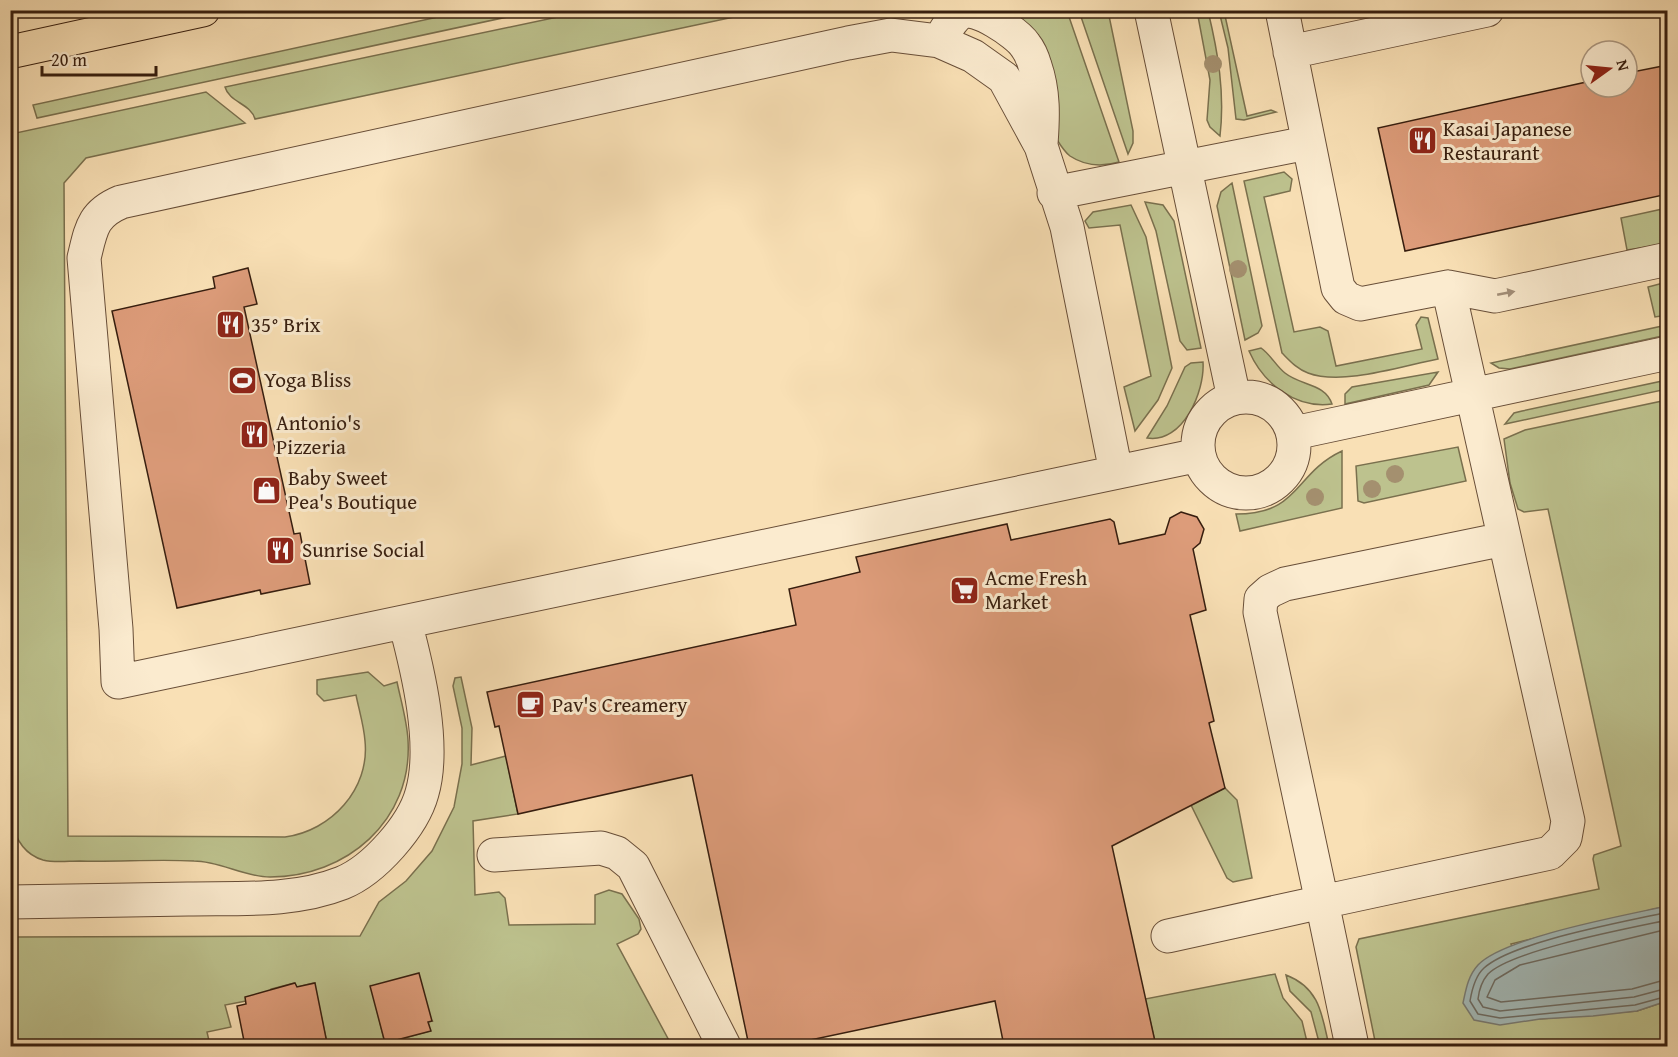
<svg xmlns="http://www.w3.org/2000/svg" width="1678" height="1057" font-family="'Gentium Book Plus',serif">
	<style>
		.green { fill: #bdc28e; stroke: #7a704e; stroke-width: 1.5; fill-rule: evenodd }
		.water { fill: #a3bab9; stroke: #787c75; stroke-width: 1.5 }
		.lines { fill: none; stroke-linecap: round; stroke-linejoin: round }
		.shore { stroke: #6d6c64; stroke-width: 1.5 }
		.building { fill: #dd9c7a; stroke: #371e0f; stroke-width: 1.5 }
		.minor-casing { stroke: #684e38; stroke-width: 35 }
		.major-casing { stroke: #371e0f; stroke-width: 35 }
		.minor { stroke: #fbebcf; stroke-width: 33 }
		.major { stroke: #f9e0b5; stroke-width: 33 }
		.tree { fill: #a4906f }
		.oneway { fill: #a38f79 }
		.labels { text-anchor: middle; stroke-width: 6; stroke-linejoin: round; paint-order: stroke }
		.poi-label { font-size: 21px; fill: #371e0f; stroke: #fbebcf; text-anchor: start }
	</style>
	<rect width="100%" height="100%" fill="#f9e0b5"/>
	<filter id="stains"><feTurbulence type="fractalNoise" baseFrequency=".00333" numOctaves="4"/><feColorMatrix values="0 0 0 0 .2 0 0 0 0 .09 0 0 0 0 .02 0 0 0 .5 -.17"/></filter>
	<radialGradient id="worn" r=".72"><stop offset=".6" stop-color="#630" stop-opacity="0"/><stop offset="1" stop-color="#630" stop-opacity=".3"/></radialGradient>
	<path class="green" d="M470,10L535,11L37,118L33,105Z
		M586,11H762L255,119C251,104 229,102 225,87Z
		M998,11H1067L1119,162C1102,167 1085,166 1070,156C1049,140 1011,40 998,11Z
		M1079,11H1108L1133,131V143L1128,154Z
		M1197,11H1208C1218,52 1225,93 1220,136L1210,127L1207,120L1210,80Z
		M1219,11H1224L1247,116L1271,110L1276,112L1244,120L1236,119L1228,48Z
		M206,92L245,123L86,158L64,183L68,836L285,837C331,831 370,789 365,741C364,726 359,710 356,695L324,701L317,694V680L368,672L384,686L397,682C401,701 407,721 408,740C413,821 346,877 270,877C244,877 220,861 194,861C156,859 118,862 80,861C68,861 54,863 43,860C23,854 15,838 11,820V134Z
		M1284,172L1292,179L1290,191L1264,197L1294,332L1320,327L1328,331L1336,366L1422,349L1416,325L1421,317L1428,318L1438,359C1402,366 1342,386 1308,373C1297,369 1290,361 1282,353L1244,181Z
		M1232,183L1262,326L1258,333L1245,340L1217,206L1221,192Z
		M1145,202L1163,205L1174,221L1201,348L1187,350L1180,341L1156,231Z
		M1131,205L1146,237L1172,368L1158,400L1135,431L1124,387L1151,376L1120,225L1089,228L1085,221L1093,212Z
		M1667,208V244L1627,250L1621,218Z
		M1667,282V315L1655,317L1648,287Z
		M1667,325V335L1510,369L1499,368L1491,363Z
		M1261,348C1271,355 1276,366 1285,373C1301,386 1325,383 1332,404C1295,409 1263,383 1249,351Z
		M1203,362C1205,391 1183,444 1147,438L1167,406L1185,367L1191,363Z
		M1438,372L1429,385L1345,404V394L1352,387Z
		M1667,380V389L1505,424L1514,413L1522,411Z
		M1667,400V906L1511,944L1540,1019L1637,1011L1667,1001V1046H1376L1356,947L1359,939L1599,889L1593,859L1594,855L1621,846L1548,509L1524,512L1518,509L1510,483L1504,439L1525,430Z
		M1458,447L1466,481L1364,503L1358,501L1356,466Z
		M1342,451V508L1240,531L1236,514C1301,514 1293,474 1342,451Z
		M461,677L472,728L471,765L506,756L518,814L473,821L475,895L499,892L505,898L509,925L595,924V895L609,890L622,894L639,919L641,929L638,934L617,944L672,1046H323L327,1043L314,983L297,987L294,983L271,989V992L246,1001L225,1005L231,1027L207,1032L210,1045L129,1043L128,1046H11L10,939L14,937L360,936L379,902L406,881L432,851L454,807L462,764V728L453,686L455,678ZM371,986L432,1021L428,1022L430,1031L385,1043Z
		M1225,788L1237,800L1252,878L1233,882L1227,878L1191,805Z
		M1275,974L1283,998L1302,1021L1308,1046H1156L1145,999Z
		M1286,975C1320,988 1322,1015 1329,1046H1320L1311,1012L1290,991Z"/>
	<path class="water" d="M1667,906V1001L1637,1011L1593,1016L1540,1019L1500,1025L1474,1020L1463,1003C1466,989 1468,976 1478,965C1504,937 1627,915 1667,906Z"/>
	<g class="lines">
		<path class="shore" d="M1668,912C1625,922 1514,941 1484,968C1475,976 1472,989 1470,1001L1478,1014L1500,1018L1635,1005L1668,996
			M1668,920C1630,928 1512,950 1488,974C1482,981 1479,990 1478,999L1483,1007L1500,1011L1634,997L1668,988
			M1668,929L1520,965L1495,980L1487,997L1501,1002L1632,989L1668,979"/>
	</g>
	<path class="building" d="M1668,65V194L1405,251L1378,128L1591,81V87H1627V73Z
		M248,268L257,304L244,307L294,534L300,533L310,584L261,594L260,590L177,608L112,311L215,288L213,277Z
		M1181,512L1197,517L1204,529L1200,543L1193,549L1206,610L1190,615L1214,721L1209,723L1225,788L1112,846L1156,1046H1004L995,1001L782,1046H749L692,775L518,814L499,726L495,727L487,692L796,625L789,589L860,572L856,557L1007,524L1011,540L1110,519L1114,522L1119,544L1165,534L1170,518Z
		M419,973L432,1021L428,1022L431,1031L385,1043L370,986Z
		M295,983L297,987L315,983L327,1043L323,1044V1046H245L237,1006L246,1004L245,997Z"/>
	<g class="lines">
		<defs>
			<path id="minor" d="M1151,10L1234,398
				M1282,10L1338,288L1346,298L1360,304L1448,287L1568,821L1565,838L1550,853L1322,902L1260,612L1261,599L1270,591L1285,584L1504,539
				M939,41C945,32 952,17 962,12C975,5 1017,33 1025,45C1029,50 1033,59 1035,66C1044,92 1043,117 1041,144
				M1290,52L1487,10
				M1054,193L1307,143
				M1448,287L1495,296L1668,259
				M1198 445a48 48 0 1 1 96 0a48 48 0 1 1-96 0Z
				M1294,433L1668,353
				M1116,472L1067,227L1041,146L1004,78L973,56L939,41L891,35L848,43L121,202C92,214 91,230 84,258L116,629L118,682L1199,455
				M494,855L601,848L617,853L633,866L724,1046
				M10,902C70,901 129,900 188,899C239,898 294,902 342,883C374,870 413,826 422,793C436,745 418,671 405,622
				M1168,936L1322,902L1352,1046"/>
			<path id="major" d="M10,52L203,10"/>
		</defs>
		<use href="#minor" class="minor-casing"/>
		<use href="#major" class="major-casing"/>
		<use href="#minor" class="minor"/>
		<use href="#major" class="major"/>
	</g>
	<g class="tree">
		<circle cx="1213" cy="64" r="9"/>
		<circle cx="1238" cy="269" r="9"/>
		<circle cx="1395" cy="474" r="9"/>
		<circle cx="1372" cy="489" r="9"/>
		<circle cx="1315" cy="497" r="9"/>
	</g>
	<defs><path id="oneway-solid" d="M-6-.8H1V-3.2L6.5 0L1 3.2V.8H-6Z" transform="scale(1.5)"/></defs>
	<use class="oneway" href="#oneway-solid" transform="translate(1506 293) rotate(-11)"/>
	<defs>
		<symbol id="restaurant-square" viewBox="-11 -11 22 22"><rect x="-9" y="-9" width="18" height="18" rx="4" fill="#8f2418" stroke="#fbebcf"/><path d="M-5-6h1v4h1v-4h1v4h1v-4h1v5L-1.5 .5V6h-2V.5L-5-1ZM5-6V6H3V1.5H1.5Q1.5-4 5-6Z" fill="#fff"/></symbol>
		<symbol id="stadium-square" viewBox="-11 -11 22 22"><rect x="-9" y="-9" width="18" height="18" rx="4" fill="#8f2418" stroke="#fbebcf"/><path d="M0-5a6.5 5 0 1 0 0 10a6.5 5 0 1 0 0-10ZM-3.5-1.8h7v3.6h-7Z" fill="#fff"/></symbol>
		<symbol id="shop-square" viewBox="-11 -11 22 22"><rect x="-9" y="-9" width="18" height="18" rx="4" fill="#8f2418" stroke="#fbebcf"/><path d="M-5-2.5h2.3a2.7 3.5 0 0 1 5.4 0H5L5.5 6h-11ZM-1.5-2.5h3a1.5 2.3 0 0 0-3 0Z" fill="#fff"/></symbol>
		<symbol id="supermarket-square" viewBox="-11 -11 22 22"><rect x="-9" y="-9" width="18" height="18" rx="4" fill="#8f2418" stroke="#fbebcf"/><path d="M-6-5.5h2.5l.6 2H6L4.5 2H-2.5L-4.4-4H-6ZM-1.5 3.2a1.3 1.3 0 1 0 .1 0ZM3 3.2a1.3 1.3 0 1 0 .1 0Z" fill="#fff"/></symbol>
		<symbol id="cafe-square" viewBox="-11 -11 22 22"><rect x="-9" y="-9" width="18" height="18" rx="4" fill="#8f2418" stroke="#fbebcf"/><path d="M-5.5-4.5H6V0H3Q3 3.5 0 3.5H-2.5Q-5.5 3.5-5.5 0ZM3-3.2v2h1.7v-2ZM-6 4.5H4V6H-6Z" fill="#fff"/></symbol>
	</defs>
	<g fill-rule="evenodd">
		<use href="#restaurant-square" x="1406" y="124" width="33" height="33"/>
		<use href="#restaurant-square" x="214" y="308" width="33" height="33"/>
		<use href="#stadium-square" x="226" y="364" width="33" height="33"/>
		<use href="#restaurant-square" x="238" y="418" width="33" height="33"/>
		<use href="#shop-square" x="250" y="474" width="33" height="33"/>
		<use href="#restaurant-square" x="264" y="534" width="33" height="33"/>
		<use href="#supermarket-square" x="948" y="574" width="33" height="33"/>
		<use href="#cafe-square" x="514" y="688" width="33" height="33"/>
	</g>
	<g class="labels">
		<g class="poi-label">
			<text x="1443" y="136">Kasai Japanese<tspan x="1443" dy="24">Restaurant</tspan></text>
			<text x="251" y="332">35° Brix</text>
			<text x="264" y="387">Yoga Bliss</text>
			<text x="276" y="430">Antonio's<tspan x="276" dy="24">Pizzeria</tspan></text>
			<text x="288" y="485">Baby Sweet<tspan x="288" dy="24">Pea's Boutique</tspan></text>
			<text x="302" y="557">Sunrise Social</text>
			<text x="985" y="585">Acme Fresh<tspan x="985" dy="24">Market</tspan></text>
			<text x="552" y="712">Pav's Creamery</text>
		</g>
	</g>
	<rect width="1678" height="1057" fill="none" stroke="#f9e0b5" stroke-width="36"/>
	<rect x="12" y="12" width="1654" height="1033" fill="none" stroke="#371e0f" stroke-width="3"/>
	<rect x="18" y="18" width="1642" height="1021" fill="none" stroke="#371e0f" stroke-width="1.5"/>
	<g transform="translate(1609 69) rotate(75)"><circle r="28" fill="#fbebcf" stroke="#ad9982" stroke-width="1.5"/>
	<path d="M0-4.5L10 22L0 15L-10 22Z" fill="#8f2418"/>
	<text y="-9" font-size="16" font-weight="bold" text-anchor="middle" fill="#371e0f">N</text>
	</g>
	<path d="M42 66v9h114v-9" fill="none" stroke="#371e0f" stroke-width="3"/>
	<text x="51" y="66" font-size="18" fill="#371e0f" stroke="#fbebcf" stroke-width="4.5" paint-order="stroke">20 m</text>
	<rect width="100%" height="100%" filter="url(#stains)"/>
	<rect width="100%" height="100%" fill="url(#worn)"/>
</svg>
